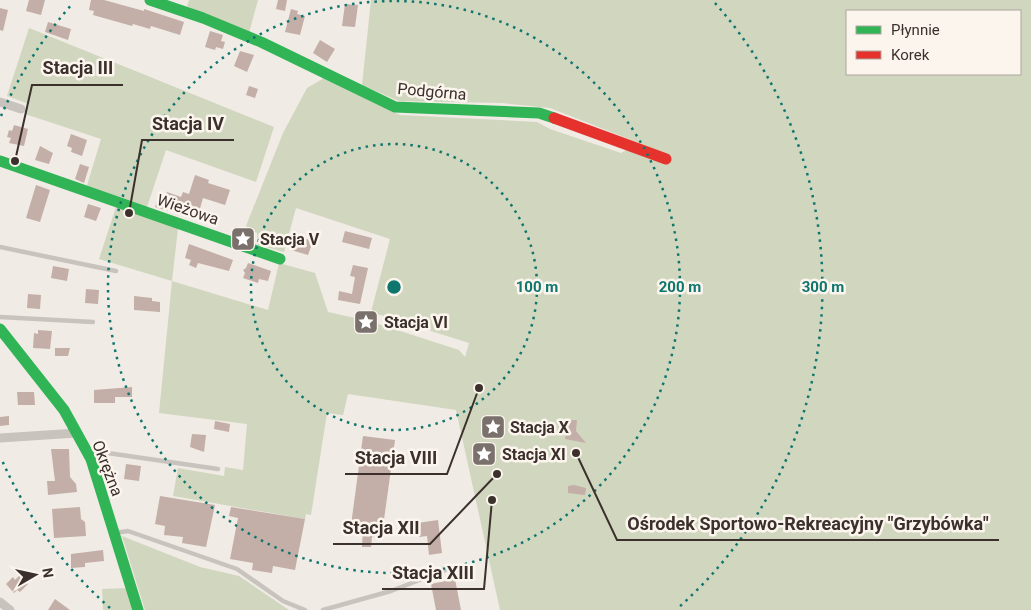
<svg xmlns="http://www.w3.org/2000/svg" width="1031" height="610" font-family="Roboto,sans-serif">
	<style>
		.green { fill: #d1d6bf; fill-rule: evenodd }
		.building { fill: #c3afa7 }
		.lines { fill: none; stroke-linecap: round; stroke-linejoin: round }
		.lane { stroke: #c9c3be; stroke-width: 4.5 }
		.street { stroke: #c9c3be; stroke-width: 9 }
		.fast { stroke: #30b455; stroke-width: 11 }
		.jam { stroke: #e5322d; stroke-width: 11 }
		.ring { fill: none; stroke: #0f766e; stroke-width: 2.5; stroke-dasharray: 2.5 5 }
		.labels { text-anchor: middle; stroke-width: 5; stroke-linejoin: round; paint-order: stroke }
		.street-label { font-size: 16px; fill: #3b302b; stroke: #fbf5ee }
		.poi-label { font-size: 16px; font-weight: bold; fill: #3b302b; stroke: #fbf5ee; text-anchor: start }
		.centre { fill: #0f766e; stroke: #fbf5ee; stroke-width: 2.5 }
		.ring-label { font-size: 15px; text-anchor: middle; font-weight: bold; fill: #0f766e; stroke: #fbf5ee; stroke-width: 5; stroke-linejoin: round; paint-order: stroke }
		.leader { fill: none; stroke: #3b302b; stroke-width: 2 }
		.callout-dot { fill: #3b302b; stroke: #fbf5ee; stroke-width: 2 }
		.callout-label { font-size: 18px; text-anchor: middle; font-weight: bold; fill: #3b302b; stroke: #fbf5ee; stroke-width: 5; stroke-linejoin: round; paint-order: stroke }
	</style>
	<rect width="100%" height="100%" fill="#f0ebe5"/>
	<path class="green" d="M189,0H258L249,33L199,14L187,6Z
		M371,0H1031V610H500L456,410L348,394L343,415L327,413L311,515L306,514L305,519L173,496L178,468L224,476L225,467L243,470L247,424L159,413L172,281L99,259L116,207L178,228L172,281L268,310L279,263L315,273L328,312L369,321L459,350L465,357L469,343L371,312L390,239L296,208L284,252L258,245L257,233L246,226L283,133L307,88L324,78L400,115L537,122L550,129L621,153L639,143L550,108L502,103L399,101L362,85ZM847,11H1020V74H847Z
		M29,28L274,127L256,182L166,150L146,210L86,189L101,139L25,114L29,104L7,96Z
		M122,536L200,567L239,576L289,610H145Z
		M129,588L136,610H103L102,589Z"/>
	<path class="building" d="M29,0H45L41,15L26,11Z
		M91,0H104L144,11V9L184,22L180,35L151,26L150,29L133,24L132,26L93,15L94,11L89,10Z
		M278,0H287L285,11L276,9Z
		M345,4L358,5L355,27L342,26Z
		M0,8L8,10L3,31L0,30Z
		M291,9L298,11L297,14L305,16L300,35L285,32Z
		M48,22L71,29L68,40L45,32Z
		M210,31L223,35L221,41L225,42L223,49L216,47L215,50L205,47Z
		M320,40L335,49L327,62L313,53Z
		M240,51L254,55L247,72L234,66Z
		M249,86L258,89L255,98L246,95Z
		M14,125L28,129L24,146L9,143L11,138L7,137L9,130L12,131Z
		M71,134L87,140L82,156L71,152L72,148L67,146Z
		M40,146L53,153L49,164L35,160Z
		M80,164L89,167L84,183L75,179Z
		M195,175L209,180L208,183L230,190L225,205L203,198L199,212L188,209L187,212L171,206L169,211L155,207L160,194L165,196L167,192L181,197L183,192L189,194Z
		M36,185L50,190L40,222L26,218Z
		M88,204L101,208L96,221L84,217Z
		M345,231L372,238L369,249L342,242Z
		M295,235L313,241L308,255L291,250Z
		M189,244L233,260L229,271L198,263L196,268L189,265L191,260L185,258Z
		M248,263L271,271L268,281L259,279L258,283L243,278L245,273L243,270L246,268Z
		M353,265L368,268L360,304L338,300L339,291L352,294L355,277L350,276Z
		M53,266L69,269L67,281L51,278Z
		M86,289L99,290L98,304L85,303Z
		M28,294L41,295L40,309L27,308Z
		M134,296L152,298V301L160,302V312L134,310Z
		M38,330L52,331L50,349L33,348L34,333L38,334Z
		M55,348H70L68,356H55Z
		M132,387V397H115V403H94V390Z
		M17,392H34L35,405H18Z
		M9,416V425L0,426V417Z
		M568,420H577L576,431L586,443L565,439Z
		M215,421L230,424L229,432L214,429Z
		M192,434L206,435L204,452L190,447Z
		M363,436L395,440L382,534L372,537L371,547H362L363,526L351,525Z
		M51,449H69L70,477L76,484L77,492L48,495L47,481H55Z
		M126,464L141,466L139,481L124,479Z
		M574,485L586,488L585,495L568,493V486Z
		M160,496L215,505L206,547L182,543L183,537L164,535L165,526L155,524Z
		M80,507L81,519L85,522L86,536L54,538L52,509Z
		M231,507L305,519L295,570L273,566L272,573L252,570L253,563L230,559L238,518L229,516Z
		M438,520L442,553L429,555L427,536L419,537L417,523Z
		M103,550L104,561L85,563V567L71,568V554Z
		M19,576L28,584L20,592L17,590L14,593L6,584L13,577L15,580Z
		M455,579L461,610H436L431,584Z
		M55,599L70,610H48Z"/>
	<g class="lines">
		<path class="lane" d="M0,247L116,271
			M0,317L93,322
			M87,450L218,469
			M115,533L128,531L237,569L283,601L305,610
			M323,610L391,591L448,569"/>
		<path class="street" d="M0,102L21,109
			M0,438L77,433
			M0,602L10,610"/>
		<path class="fast" d="M150,0L203,18L261,42L395,107L539,113L554,118
			M0,161L280,259
			M0,329L64,410L91,459L138,610"/>
		<path class="jam" d="M554,118L666,159"/>
	</g>
	<g class="ring">
		<circle cx="394" cy="287" r="143"/>
		<circle cx="394" cy="287" r="286"/>
		<path d="M110 608A429 429 0 0 1 1 458M1 116A429 429 0 0 1 73 3M715 3A429 429 0 0 1 678 608"/>
	</g>
	<defs>
		<symbol id="sight-square" viewBox="-11 -11 22 22"><rect x="-9" y="-9" width="18" height="18" rx="4" fill="#7a716c" stroke="#fbf5ee"/><path d="M0-6L1.8-2.2L6-1.7L2.9 1.2L3.7 5.4L0 3.3L-3.7 5.4L-2.9 1.2L-6-1.7L-1.8-2.2Z" fill="#fff"/></symbol>
	</defs>
	<g fill-rule="evenodd">
		<use href="#sight-square" x="229" y="225" width="28" height="28"/>
		<use href="#sight-square" x="352" y="308" width="28" height="28"/>
		<use href="#sight-square" x="479" y="413" width="28" height="28"/>
		<use href="#sight-square" x="470" y="440" width="28" height="28"/>
	</g>
	<g class="labels">
		<g class="street-label">
			<text transform="translate(432 91) rotate(5)" y="6">Podgórna</text>
			<text transform="translate(188 209) rotate(19)" y="6">Wieżowa</text>
			<text transform="translate(108 468) rotate(69)" y="6">Okrężna</text>
		</g>
		<g class="poi-label">
			<text x="260" y="245">Stacja V</text>
			<text x="384" y="328">Stacja VI</text>
			<text x="510" y="433">Stacja X</text>
			<text x="502" y="460">Stacja XI</text>
		</g>
	</g>
	<circle cx="394" cy="287" r="8" class="centre"/>
	<g class="ring-label">
		<text x="537" y="292">100 m</text>
		<text x="680" y="292">200 m</text>
		<text x="823" y="292">300 m</text>
	</g>
	<path class="leader" d="M15 161L32 85H123M129 213L142 140H234M479 388L447 474H345M576 453L617 540H999M497 474L430 544H333M492 500L484 589H382"/>
	<g class="callout-dot">
		<circle cx="15" cy="161" r="5"/>
		<circle cx="129" cy="213" r="5"/>
		<circle cx="479" cy="388" r="5"/>
		<circle cx="576" cy="453" r="5"/>
		<circle cx="497" cy="474" r="5"/>
		<circle cx="492" cy="500" r="5"/>
	</g>
	<g class="callout-label">
		<text x="78" y="74">Stacja III</text>
		<text x="188" y="130">Stacja IV</text>
		<text x="396" y="464">Stacja VIII</text>
		<text x="808" y="530">Ośrodek Sportowo-Rekreacyjny "Grzybówka"</text>
		<text x="381" y="534">Stacja XII</text>
		<text x="433" y="579">Stacja XIII</text>
	</g>
	<rect x="846" y="10" width="175" height="65" fill="#fbf5ee" stroke="#aea6a0"/>
	<rect x="856" y="26" width="25" height="8" fill="#30b455" stroke="#aea6a0"/>
	<text x="891" y="35" font-size="15" fill="#3b302b">Płynnie</text>
	<rect x="856" y="51" width="25" height="8" fill="#e5322d" stroke="#aea6a0"/>
	<text x="891" y="60" font-size="15" fill="#3b302b">Korek</text>
	<g transform="translate(35 575) rotate(81)" stroke="#fbf5ee" stroke-width="4" paint-order="stroke">
	<path d="M0-4L9 19L0 12L-9 19Z" fill="#3b302b"/>
	<text y="-8" font-size="14" font-weight="bold" text-anchor="middle" fill="#3b302b">N</text>
	</g>
</svg>
